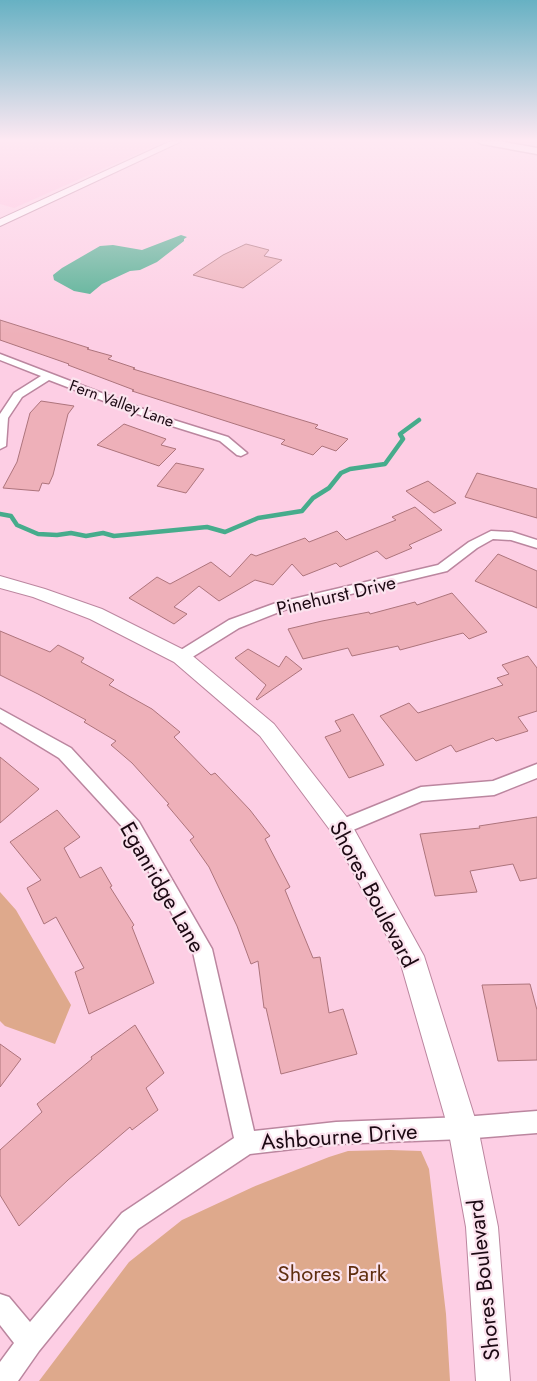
<svg xmlns="http://www.w3.org/2000/svg" width="537" height="1381" font-family="Jost,sans-serif">
	<style>
		.built { fill: #ffbedd }
		.green { fill: #dea98c }
		.water { fill: #46ac8c }
		.lines { fill: none; stroke-linecap: round; stroke-linejoin: round }
		.stream { stroke: #46ac8c; stroke-width: 4.5 }
		.building { fill: #eeb0b9; stroke: #ad747c }
		.minor-casing { stroke: #bb869f; stroke-width: 3 }
		.tertiary-casing { stroke: #bb869f; stroke-width: 2 }
		.primary-casing { stroke: #bb869f; stroke-width: 3 }
		.minor { fill: #fff; fill-rule: evenodd }
		.tertiary { fill: #fff; fill-rule: evenodd }
		.primary { fill: #fff; fill-rule: evenodd }
		.labels { text-anchor: middle; stroke-width: 4.5; stroke-linejoin: round; paint-order: stroke }
		.far-street-label { font-size: 16px; fill: #1c0913; stroke: #fbe3ee }
		.street-label { font-size: 19px; fill: #1c0913; stroke: #fbe3ee }
		.near-street-label { font-size: 22px; fill: #1c0913; stroke: #fbe3ee }
		.near-park-label { font-size: 22px; fill: #5f2e0f; stroke: #fbe3ee }
	</style>
	<rect width="100%" height="100%" fill="#fdcee4"/>
	<path class="built" d="M0,141H166L14,208L0,204Z"/>
	<path class="green" d="M0,892L16,910L71,1005L55,1044L5,1026L0,1021Z
		M390,1150L421,1151L429,1169L446,1314L450,1381H39L129,1262L182,1220L253,1187L329,1157L348,1151Z"/>
	<path class="water" d="M181,235L187,237L184,239V241L157,262L140,270L130,271L102,284L90,294L74,291L54,280L53,275L62,268L100,246L113,245L142,250Z"/>
	<g class="lines">
		<path class="stream" d="M0,514L11,516L17,525L38,534L57,535L71,533L86,536L103,533L114,536L207,527L225,532L258,518L302,511L313,498L329,488L341,473L350,469L385,464L403,439L400,434L419,420"/>
	</g>
	<path class="building" d="M246,244L269,250L264,256L282,260L243,288L193,275L223,255Z
		M0,320L89,348L87,349L112,356L108,359L135,368L133,369L318,425L315,428L348,439L336,451L322,446L313,455L281,444L285,440L132,391L134,390L68,365L69,364L0,340Z
		M41,401L74,406L68,414L53,475L49,484L42,483L39,491L3,488L17,462L30,413Z
		M124,424L166,439L161,445L176,449L159,466L97,445Z
		M176,463L204,469L186,493L157,486Z
		M477,473L537,489V518L465,497Z
		M428,481L456,503L434,513L406,491Z
		M415,507L442,530L409,545L412,548L386,559L377,551L340,567L336,563L303,576L292,564L273,585L255,580L219,601L199,586L174,607L187,614L174,624L129,598L157,577L170,584L211,562L230,577L251,554L256,556L305,538L309,542L337,531L346,540L396,520L392,517Z
		M498,554L537,571V608L475,581Z
		M452,593L487,632L469,639L463,633L400,650L398,646L352,656L348,648L303,659L288,629L322,621L369,612L370,614L415,602L417,605Z
		M0,631L50,652L58,645L84,658L81,662L114,680L109,685L152,709L180,732L174,737L211,775L215,773L250,810L270,836L265,839L290,887L285,890L313,958L320,957L329,1013L343,1009L357,1054L281,1074L266,1008H264L258,961L251,964L237,926L209,867L190,840L194,837L167,805L169,804L132,763L111,745L116,741L84,722L86,720L38,694L0,675Z
		M248,649L279,667L286,656L302,669L257,700L256,699L266,685L235,658Z
		M528,656L537,668V711L518,717L528,731L496,741L493,738L456,752L451,745L416,761L380,716L409,703L418,713L503,685L497,678L509,674L502,665Z
		M353,714L384,765L349,778L325,737L341,731L335,721Z
		M0,757L39,789L0,823Z
		M57,810L80,837L64,848L80,878L101,867L112,886L110,887L134,925L132,927L154,983L89,1014L75,972L84,968L56,917L44,924L27,888L41,880L10,842Z
		M537,817V878L520,881L513,864L470,871L477,892L435,896L420,834L480,828L479,826Z
		M530,984L537,1010V1060L498,1061L482,985Z
		M135,1025L164,1073L146,1088L158,1110L132,1130L130,1127L68,1180L19,1226L0,1195V1150L42,1112L37,1104L92,1059L91,1057Z
		M0,1044L21,1059L0,1087Z"/>
	<g class="lines">
		<defs>
			<path id="minor" d="M0,354L164,417L228,437L247,453L241,456L237,455L220,441L156,421L49,380L22,397L8,418L6,446L0,449V414L14,393L41,376L0,360Z
				M491,531L512,532L537,540V548L511,540L493,539L477,548L447,571L284,610L239,628L186,661L181,662L176,661L174,657L176,653L229,620L276,603L438,565L469,542Z
				M0,709L71,748L139,822L212,949L254,1131L336,1122L463,1117L537,1111V1133L463,1139L336,1144L250,1154L138,1229L39,1351L18,1381H0V1362L14,1343L0,1325V1294L9,1297L30,1322L122,1213L234,1138L193,952L127,832L59,758L0,722Z
				M537,764V778L494,795L422,801L341,835L335,832L332,827L335,822L421,787L493,781Z"/>
			<path id="tertiary" d="M171,141H182L0,226V219Z
				M0,576L45,589L102,609L188,652L274,724L349,820L424,956L478,1128L498,1227L510,1381H476L466,1227L448,1128L400,961L333,834L260,736L174,662L90,619L33,597L0,588Z"/>
			<path id="primary" d="M477,141H499L537,148V154L482,144Z"/>
		</defs>
		<use href="#minor" class="minor-casing"/>
		<use href="#tertiary" class="tertiary-casing"/>
		<use href="#primary" class="primary-casing"/>
		<use href="#minor" class="minor"/>
		<use href="#tertiary" class="tertiary"/>
		<use href="#primary" class="primary"/>
	</g>
	<linearGradient id="sky" x2="0" y2="1"><stop stop-color="#67b1c3"/><stop offset="0.42" stop-color="#fee9f3"/><stop offset="1" stop-color="#fee9f3" stop-opacity="0"/></linearGradient>
	<rect width="537" height="334" fill="url(#sky)"/>
	<g class="labels">
		<g class="far-street-label">
			<text transform="translate(122 403) rotate(20)" y="6">Fern Valley Lane</text>
		</g>
		<g class="street-label">
			<text transform="translate(336 595) rotate(-13)" y="7">Pinehurst Drive</text>
		</g>
		<g class="near-street-label">
			<text transform="translate(163 887) rotate(60)" y="8">Eganridge Lane</text>
			<text transform="translate(374 894) rotate(62)" y="8">Shores Boulevard</text>
			<text transform="translate(339 1136) rotate(-4)" y="8">Ashbourne Drive</text>
			<text transform="translate(483 1280) rotate(-96)" y="8">Shores Boulevard</text>
		</g>
		<g class="near-park-label">
			<text x="332" y="1281">Shores Park</text>
		</g>
	</g>
</svg>
